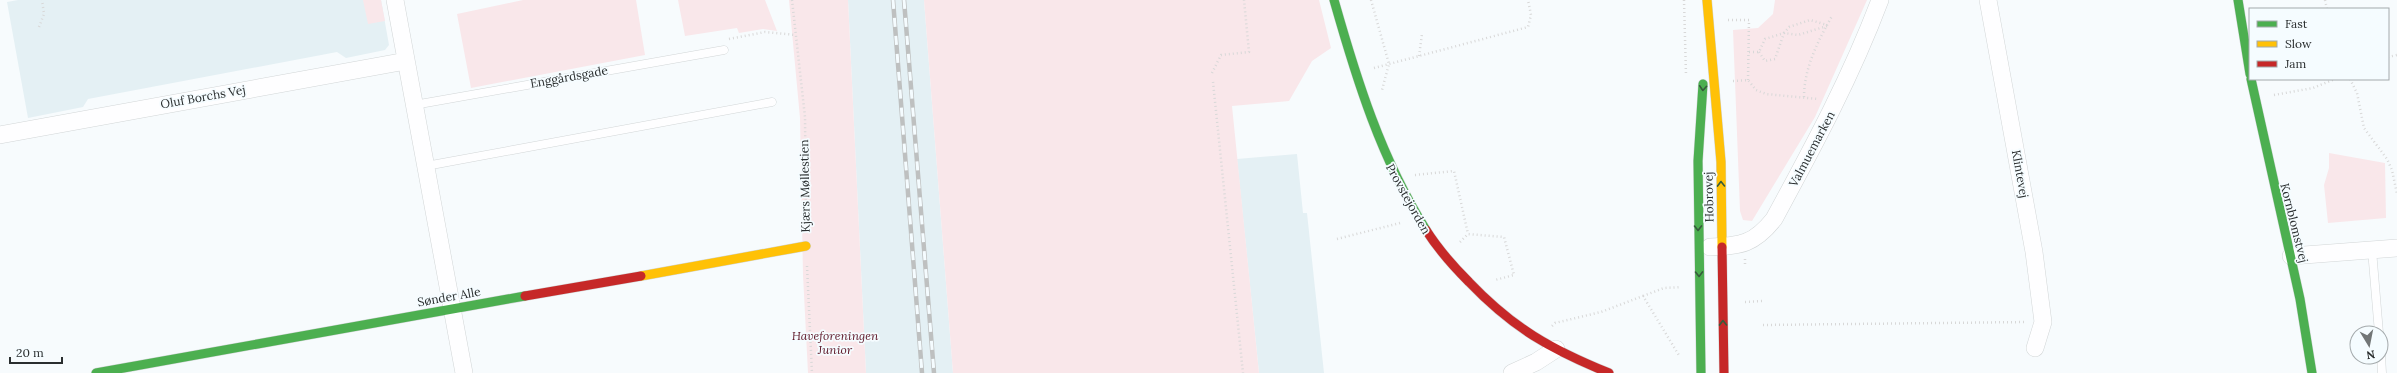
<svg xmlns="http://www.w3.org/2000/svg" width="2397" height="373" font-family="Lora,serif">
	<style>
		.built { fill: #e4f0f4 }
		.green { fill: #f9e7ea }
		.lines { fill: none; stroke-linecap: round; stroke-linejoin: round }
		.lane-casing { stroke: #d2d6d7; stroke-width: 9 }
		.street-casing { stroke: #d2d6d7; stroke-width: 18 }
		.fast-casing { stroke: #d2d6d7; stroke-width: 10 }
		.slow-casing { stroke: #d2d6d7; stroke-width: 10 }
		.jam-casing { stroke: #d2d6d7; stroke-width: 10 }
		.path { stroke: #d8d8d8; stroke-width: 2.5; stroke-dasharray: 1 3; stroke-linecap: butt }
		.lane { stroke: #fefeff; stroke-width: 8 }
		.street { stroke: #fefeff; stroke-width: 17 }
		.fast { stroke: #4caf50; stroke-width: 9 }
		.slow { stroke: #ffc107; stroke-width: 9 }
		.jam { stroke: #c62828; stroke-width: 9 }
		.rail-casing { stroke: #bec0c0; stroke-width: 4.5 }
		.rail { stroke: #f5fcff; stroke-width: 3; stroke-dasharray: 9; stroke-linecap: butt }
		.oneway { stroke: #365b3b }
		.labels { text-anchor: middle; stroke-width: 3.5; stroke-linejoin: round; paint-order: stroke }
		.street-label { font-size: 12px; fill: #2a2e2f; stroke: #f5fcff }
		.park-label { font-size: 12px; font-style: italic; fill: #5f192a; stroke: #f5fcff }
	</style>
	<rect width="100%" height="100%" fill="#f7fbfd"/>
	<path class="built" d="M18,0H381L389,45L385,50L346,58L337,52L88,99L83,107L28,118L7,2Z
		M848,0H924L953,373H866Z
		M1297,154L1303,213H1307L1324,373H1259L1237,159Z"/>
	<path class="green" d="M363,0H381L385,21L368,24Z
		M523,0H636L645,55L471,88L457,14Z
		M678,0H765L777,31L763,29L739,33L737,28L685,36Z
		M789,0H848L866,373H808L803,275L800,118Z
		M924,0H1319L1331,48L1312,61L1289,101L1232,106L1259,373H953Z
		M1775,0H1867L1815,117L1752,221L1743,220L1740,211L1733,30L1758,28L1773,14Z
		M2329,153L2385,163L2386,218L2328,223L2324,185L2329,168Z"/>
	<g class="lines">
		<defs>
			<path id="lane" d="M414,105L724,50
				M426,166L772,102
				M2372,250L2379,333
				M2381,355L2382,373"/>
			<path id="street" d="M395,0L464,373
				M1988,0L2034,252L2043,322L2035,348
				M0,135L406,61
				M1710,247C1741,246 1754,244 1774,219C1813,147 1851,77 1880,0
				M2291,256L2397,248
				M1512,373L1536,362L1556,349"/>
			<path id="fast" d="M1334,0C1357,81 1381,158 1426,230
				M2238,0L2250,74
				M2251,79L2300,299L2312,373
				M96,373L525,296
				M1701,373L1698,161L1703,84"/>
			<path id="slow" d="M1707,0L1721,162L1722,247
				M641,276L806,246"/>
			<path id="jam" d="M1426,230C1438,249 1453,266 1469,282C1513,328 1550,349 1609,373
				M1722,247L1724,373
				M525,296L641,276"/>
		</defs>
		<use href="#lane" class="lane-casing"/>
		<use href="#street" class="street-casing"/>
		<use href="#fast" class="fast-casing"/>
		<use href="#slow" class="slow-casing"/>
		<use href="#jam" class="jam-casing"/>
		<path class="path" d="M792,0L805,117L806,227
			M1371,0L1389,64L1382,90
			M1684,0L1686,75
			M2325,0L2327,9
			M1728,20H1749L1748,80
			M39,27L44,14L42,0
			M729,39L765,32L796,35
			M1749,52H1759L1765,39L1784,33L1789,27L1810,20L1827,25
			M1759,52L1765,61L1775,59L1784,33L1798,35L1827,26
			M1419,56L1422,34
			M2388,57L2397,55
			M1374,68L1528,27L1531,15L1528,0
			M1212,73L1221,55L1249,52L1244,0
			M2350,79L2357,93L2364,128L2387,159L2392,170L2397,194
			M1733,81L1748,80L1756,90L1766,94L1818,99
			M1213,82L1243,373
			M2274,95L2313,88L2335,79
			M1804,97C1804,68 1818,41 1832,16
			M1415,175L1454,171L1468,234
			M1337,239L1400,223
			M1460,242L1468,234L1504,237L1514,275L1495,280
			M1745,259V267
			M807,266L812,373
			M1643,296L1664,288L1681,287
			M1745,302L1763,301
			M1763,325L2027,322
			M1552,326L1555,323L1601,312L1643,296L1680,357"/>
		<use href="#lane" class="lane"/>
		<use href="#street" class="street"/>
		<use href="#fast" class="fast"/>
		<use href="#slow" class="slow"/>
		<use href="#jam" class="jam"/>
		<defs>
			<path id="rail" d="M893,0L922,373
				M904,0L934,373"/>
		</defs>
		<use href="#rail" class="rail-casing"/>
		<use href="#rail" class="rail"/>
	</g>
	<defs><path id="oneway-chevron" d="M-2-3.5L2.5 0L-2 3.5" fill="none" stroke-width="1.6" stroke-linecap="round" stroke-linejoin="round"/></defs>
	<g class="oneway">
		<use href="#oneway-chevron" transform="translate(1703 88) rotate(94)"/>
		<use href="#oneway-chevron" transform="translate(1721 184) rotate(-91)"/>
		<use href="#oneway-chevron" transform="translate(1698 228) rotate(89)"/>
		<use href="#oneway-chevron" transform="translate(1699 274) rotate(89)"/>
		<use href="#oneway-chevron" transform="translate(1723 323) rotate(-91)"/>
	</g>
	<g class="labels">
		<g class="street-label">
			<text transform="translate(569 77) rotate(-10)" y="4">Enggårdsgade</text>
			<text transform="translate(203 97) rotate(-10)" y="4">Oluf Borchs Vej</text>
			<text transform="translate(1812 149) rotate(-62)" y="4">Valmuemarken</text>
			<text transform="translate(2020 174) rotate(80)" y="4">Klintevej</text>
			<text transform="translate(805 186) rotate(-91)" y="4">Kjærs Møllestien</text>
			<text transform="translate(1709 197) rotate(-91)" y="4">Hobrovej</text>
			<text transform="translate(1408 199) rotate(61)" y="4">Provstejorden</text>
			<text transform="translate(2294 223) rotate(76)" y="4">Kornblomstvej</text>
			<text transform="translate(449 297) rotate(-10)" y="4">Sønder Alle</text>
		</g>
		<g class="park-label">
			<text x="835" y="340">Haveforeningen<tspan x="835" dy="14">Junior</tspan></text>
		</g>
	</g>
	<rect x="2249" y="8" width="140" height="72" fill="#f5fcff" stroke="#a4aaac"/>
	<rect x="2257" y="21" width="20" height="6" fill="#4caf50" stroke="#a4aaac"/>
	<text x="2285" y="28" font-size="12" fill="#2a2e2f">Fast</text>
	<rect x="2257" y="41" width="20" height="6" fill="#ffc107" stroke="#a4aaac"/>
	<text x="2285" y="48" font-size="12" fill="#2a2e2f">Slow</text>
	<rect x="2257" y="61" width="20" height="6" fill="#c62828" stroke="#a4aaac"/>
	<text x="2285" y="68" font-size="12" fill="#2a2e2f">Jam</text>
	<g transform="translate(2369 345) rotate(170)"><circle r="19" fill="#f5fcff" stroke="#a4aaac"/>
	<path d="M0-3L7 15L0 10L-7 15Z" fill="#727677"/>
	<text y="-6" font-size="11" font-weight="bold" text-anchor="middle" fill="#2a2e2f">N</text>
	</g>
	<path d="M10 357v6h52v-6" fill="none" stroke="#2a2e2f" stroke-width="2"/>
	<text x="16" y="357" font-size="12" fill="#2a2e2f" stroke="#f5fcff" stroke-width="3" paint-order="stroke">20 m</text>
</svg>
